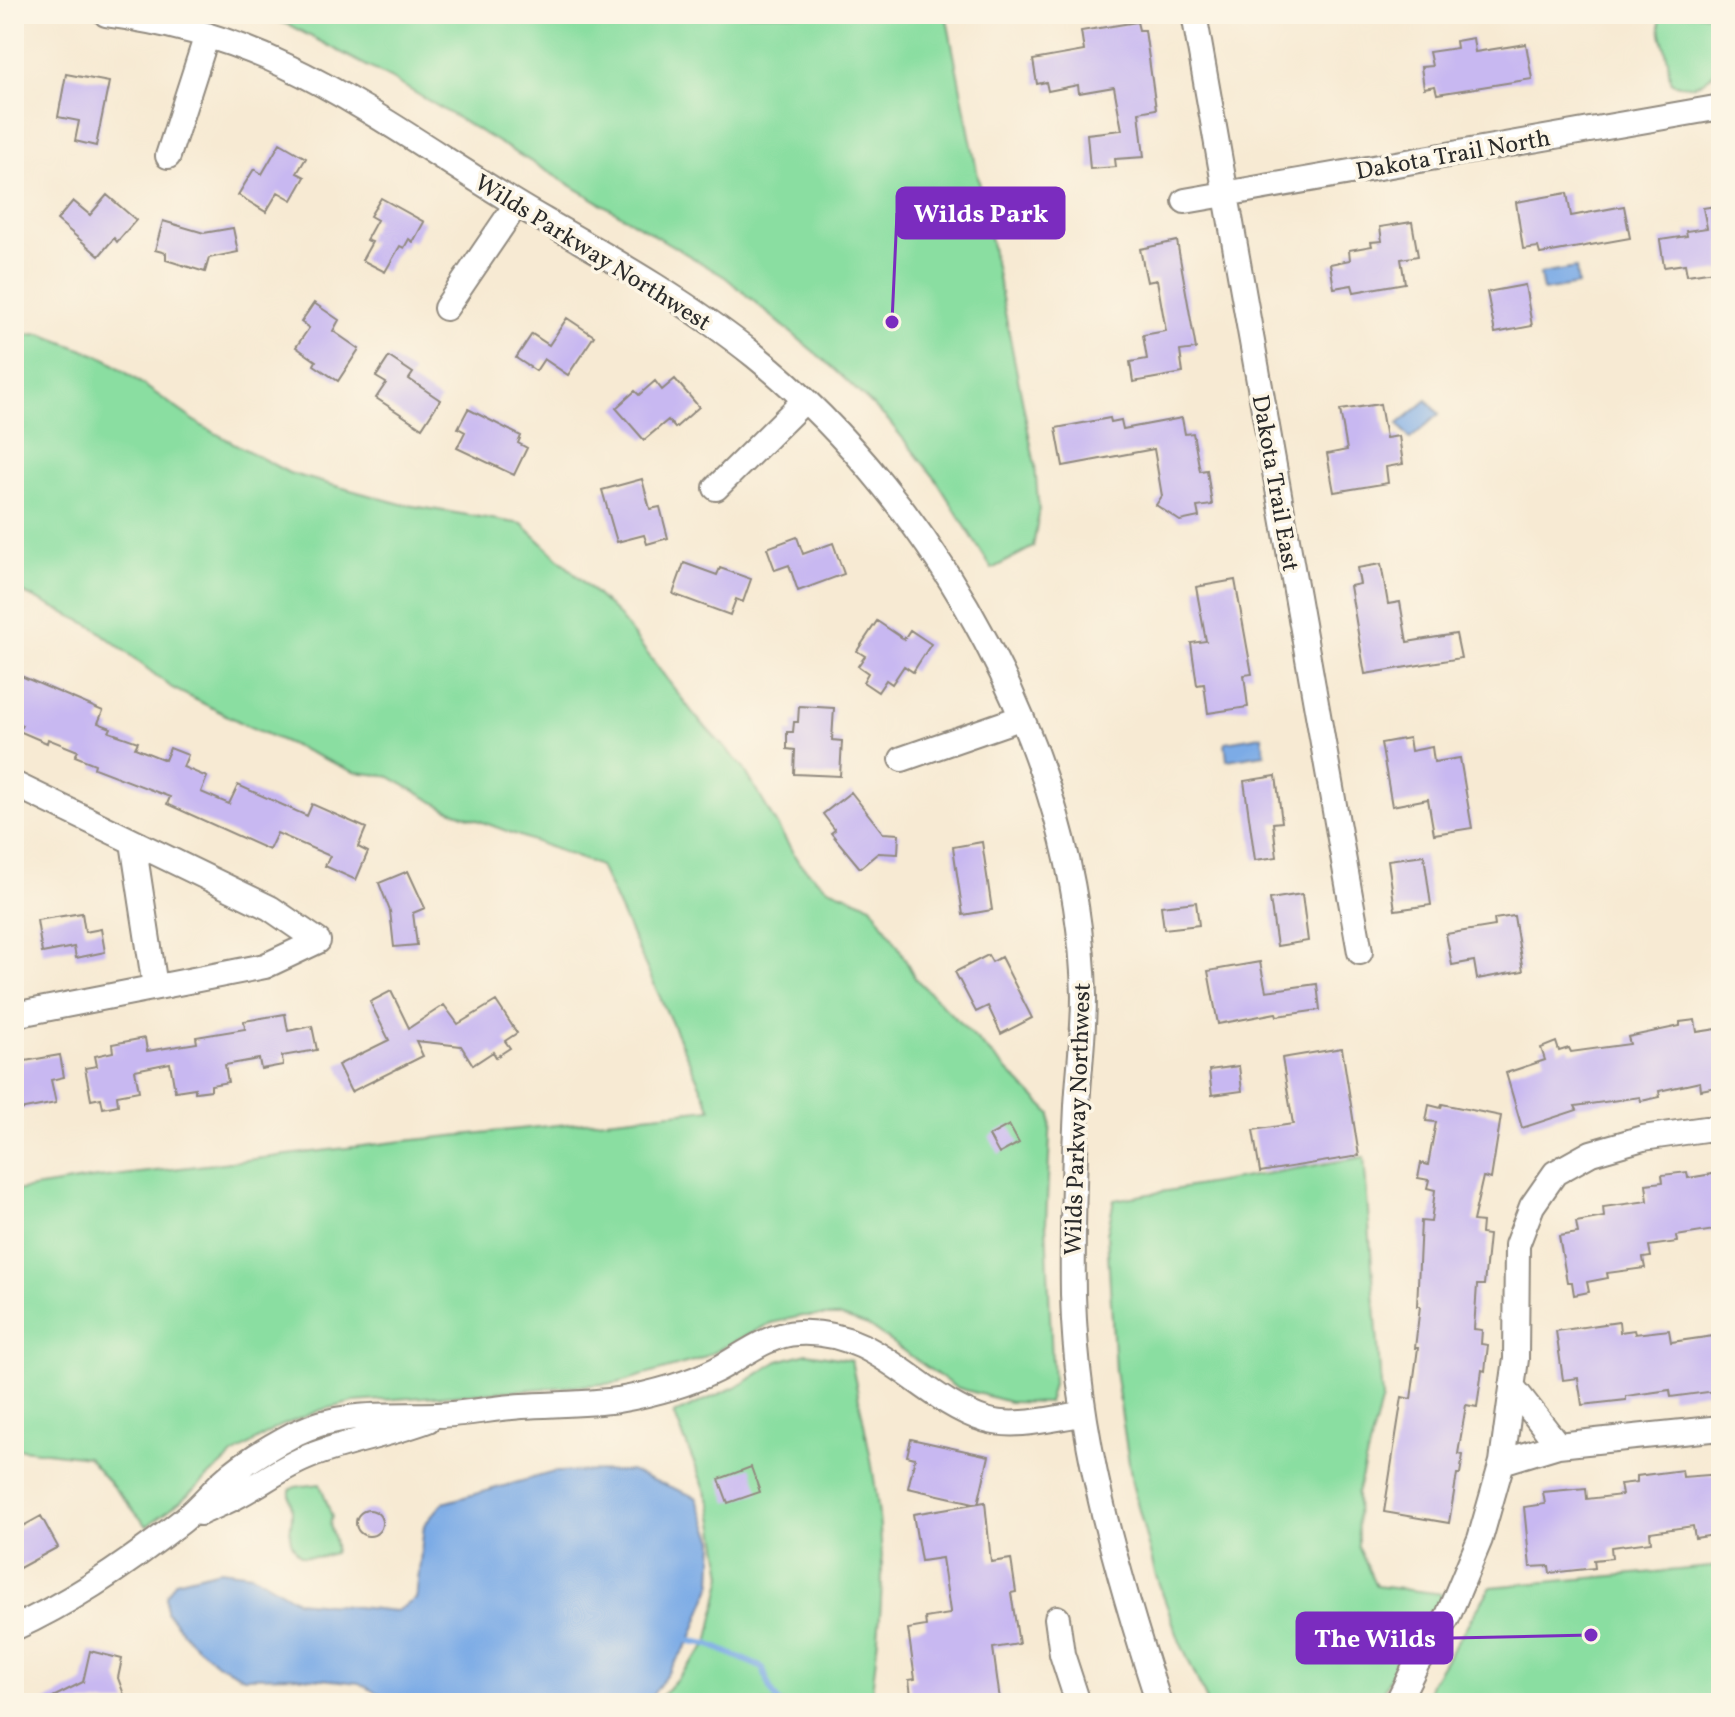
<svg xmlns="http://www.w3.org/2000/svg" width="1735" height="1717" font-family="Vollkorn,serif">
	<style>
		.green { fill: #8adea1; stroke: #5a8466; stroke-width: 2 }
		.water { fill: #7cabe6; stroke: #546b88; stroke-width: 2 }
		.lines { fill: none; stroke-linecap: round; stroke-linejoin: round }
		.stream { stroke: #7cabe6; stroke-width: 6 }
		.building { fill: #c8b8f1 }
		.street-casing { stroke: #918a7f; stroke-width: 28 }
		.street { stroke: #fff; stroke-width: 24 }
		.labels { text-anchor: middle; stroke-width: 7; stroke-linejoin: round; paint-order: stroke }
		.street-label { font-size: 24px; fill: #2b2b2b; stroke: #fcf5e5 }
		.leader { fill: none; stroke: #7b2cbf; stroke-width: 3 }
		.callout-dot { fill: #7b2cbf; stroke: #fcf5e5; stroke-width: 3 }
		.callout { fill: #7b2cbf; stroke: #7b2cbf; stroke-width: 3 }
		.callout-label { font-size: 26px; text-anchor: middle; font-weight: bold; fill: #fff }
	</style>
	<rect width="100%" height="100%" fill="#fcf5e5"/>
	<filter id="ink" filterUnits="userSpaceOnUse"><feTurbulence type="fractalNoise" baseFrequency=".0125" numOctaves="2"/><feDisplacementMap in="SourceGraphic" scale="16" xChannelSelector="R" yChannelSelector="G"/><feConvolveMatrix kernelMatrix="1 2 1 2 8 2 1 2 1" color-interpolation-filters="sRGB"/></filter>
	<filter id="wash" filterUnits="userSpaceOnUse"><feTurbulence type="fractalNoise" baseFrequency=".006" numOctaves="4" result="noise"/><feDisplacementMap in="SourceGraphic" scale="32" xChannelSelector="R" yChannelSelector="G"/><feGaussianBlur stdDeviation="1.8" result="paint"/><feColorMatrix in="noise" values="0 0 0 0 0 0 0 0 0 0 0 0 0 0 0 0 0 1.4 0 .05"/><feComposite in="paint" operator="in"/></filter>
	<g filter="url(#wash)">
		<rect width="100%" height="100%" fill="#f7ead3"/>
		<path class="green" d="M259,14H946L1035,465L1039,514L1033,547L992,569L935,478L888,420L832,367L725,277L390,78L291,26Z
			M1660,14H1713C1702,40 1735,63 1703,82C1693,87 1683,87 1672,83C1667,73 1670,66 1667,56C1663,37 1659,36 1660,14Z
			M14,333L21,335L41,334L105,358L202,426L289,473L401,504L522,524L617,614L696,717L743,767L799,863L826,887L871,905L898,946L915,978L1051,1114L1046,1223L1053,1384L1048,1403L1009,1402L955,1387L868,1326L839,1316H802L771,1323L700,1359L617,1383L354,1402L321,1410L276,1428L232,1456L181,1501L147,1526L87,1457L14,1448V1191L90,1179L404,1141L711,1109L600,866L445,808L388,776L354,772L248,726L172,688L94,627L14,588Z
			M1364,1157L1382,1399L1357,1494L1358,1546L1376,1586L1444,1594L1407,1644L1377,1703H1208L1180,1642L1155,1573L1132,1483L1115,1371L1107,1234L1114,1200Z
			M807,1353L851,1360C863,1421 878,1481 881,1543C885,1596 876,1650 871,1703H655L708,1644L723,1575L711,1504L674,1414L742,1384L778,1361Z
			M320,1484L332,1517C326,1529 339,1541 334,1553L321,1557L301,1556C284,1538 292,1532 292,1511C292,1504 289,1498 290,1490L295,1487Z
			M1721,1566V1703H1425L1431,1683L1491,1587Z"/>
		<path class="water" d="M1576,268L1578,285L1543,291L1540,274Z
			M1427,400L1439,414L1410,439L1398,424Z
			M1262,736L1265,754L1227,760L1225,742Z
			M630,1471L696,1497L714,1540L712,1584L690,1641L647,1703H394L359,1683L293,1676L244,1677L218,1664L190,1641L166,1612V1596L176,1581L220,1570L252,1574L297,1601L396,1611L416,1599L424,1525L443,1503L554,1472Z"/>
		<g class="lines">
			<path class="stream" d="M690,1641L708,1644L763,1668L770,1689L779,1703"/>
		</g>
		<g id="blocks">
			<path class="building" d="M1137,22L1139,30H1145L1156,109L1139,112L1144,157L1115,159L1116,167L1090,169L1087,134L1122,130L1114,87L1079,93L1078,85L1048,91L1046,82L1037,84L1033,60L1084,51L1081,31Z
				M1473,38L1475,52L1526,44L1532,79L1437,94L1435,86L1424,88L1421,67L1432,66L1429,52L1457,48L1456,41Z
				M66,74L109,82L96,146L75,141L79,121L58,117Z
				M280,143L306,158L297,173L305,177L292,200L278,192L266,212L238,195L254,169L262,174Z
				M1567,193L1571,216L1624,206L1630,238L1540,254L1538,247L1523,249L1516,202Z
				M107,195L136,220L117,242L114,238L99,256L57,220L73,201L90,215Z
				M381,198L424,222L413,242L409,239L404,248L400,246L385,272L362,260L372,242L366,240L377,220L370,216Z
				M1721,205V270L1687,275L1685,264L1664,267L1660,240L1687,236L1686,231L1707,228L1703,208Z
				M163,221L204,233L233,228L238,252L209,258L205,272L166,260V253L155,250Z
				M1412,222L1418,256L1401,259L1405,283L1354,292L1352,285L1334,288L1330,264L1350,260L1349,250L1372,246L1371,242L1382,241L1380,227Z
				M1177,241L1196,349L1180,351L1183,373L1133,382L1130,362L1147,359L1143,335L1166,331L1157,280L1147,282L1140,249Z
				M1525,285L1532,326L1495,333L1487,292Z
				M314,303L339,320L333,331L359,349L338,381L314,365L316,361L296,347L309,328L301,322Z
				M567,318L594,336L568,375L544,359L536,371L516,358L532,334L549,345Z
				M389,357L413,373L409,379L440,400L422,428L376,398L386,383L376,377Z
				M675,379L699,407L675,428L668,420L644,440L616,408L635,391L639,395L655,381L662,390Z
				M1380,404L1386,438L1399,436L1403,464L1386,467L1388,483L1334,492L1327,454L1347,450L1340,410Z
				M468,409L521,436L518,443L527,448L514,475L457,448L465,432L458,428Z
				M1110,418L1111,422L1121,420L1123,429L1182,418L1185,434L1193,433L1200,471L1207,470L1212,505L1197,507L1199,517L1180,521L1156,505L1162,496L1154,449L1063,466L1056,428Z
				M642,479L650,509L660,507L668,538L647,544L644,535L617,542L602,490Z
				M797,537L803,554L833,543L844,574L798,591L789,565L775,570L767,548Z
				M684,563L717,575L720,568L751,579L743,602L736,599L730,615L673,594Z
				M1381,564L1388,604L1400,602L1407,642L1456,634L1461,658L1365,674L1350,586L1360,584L1357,568Z
				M1235,580L1252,674L1244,675L1248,707L1208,713L1204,684L1197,685L1191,643L1206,641L1196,587Z
				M877,621L904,639L910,630L931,644L913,672L904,666L892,684L886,680L878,692L863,682L868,673L858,666L865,656L857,651Z
				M14,673L103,711L98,723L111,728L109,732L138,742L135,748L165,760L170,748L188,755L183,767L207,777L201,792L229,804L238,785L307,816L312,804L366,828L358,847L368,852L356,880L325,866L330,856L277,833L269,850L167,804L170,797L94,768L95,764L75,756L78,751L48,739L47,743L19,731L22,725L14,721Z
				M799,706L834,708L832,740L842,741L840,776L794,774L795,750L787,749V732H793L794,722H798Z
				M1409,738L1411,751L1432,747L1434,762L1460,758L1472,828L1434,834L1428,799L1392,806L1381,743Z
				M1276,776L1282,822L1273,823L1277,857L1255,860L1244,781Z
				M851,792L883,833L899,834L898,854L878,853L860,868L831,833L835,830L823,814Z
				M982,842L992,910L963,915L953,847Z
				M1424,855L1431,905L1395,910L1388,860Z
				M408,871L425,908L413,913L417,945L394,947L390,911L379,883Z
				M1302,894L1308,941L1277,946L1270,899Z
				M1196,902L1199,925L1164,929L1161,906Z
				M82,913L85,932L101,929L105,952L76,958L74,947L42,953L37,920Z
				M1514,916L1523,971L1477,979L1474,961L1452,965L1446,934L1495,926L1494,919Z
				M988,955L992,962L1001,957L1032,1018L1001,1034L988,1006L976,1012L955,972Z
				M1260,962L1266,991L1317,984L1320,1010L1277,1016L1276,1013L1218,1024L1208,971Z
				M391,991L409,1028L444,1005L458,1024L496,1001L517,1033L505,1041L510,1048L496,1057L493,1052L473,1065L461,1046L416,1041L423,1056L351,1092L338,1065L389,1040L370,1002Z
				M285,1014L288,1031L312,1026L317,1050L282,1056L283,1065L261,1069L259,1059L225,1065L228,1082L211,1085V1090L195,1092V1088L175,1091L170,1063L135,1070L139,1091L117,1095L118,1105L103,1108L101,1098L91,1100L85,1068L97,1066L95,1056L113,1052L112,1044L145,1038L147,1051L197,1043L196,1037L245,1029L244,1021Z
				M1695,1020L1697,1032L1717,1029L1721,1056V1086L1701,1090L1700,1082L1659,1091L1660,1097L1641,1101L1640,1097L1575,1106L1577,1110L1522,1128L1506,1073L1545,1060L1541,1048L1556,1042L1559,1051L1569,1048L1571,1052L1630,1044L1628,1037L1680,1026V1022Z
				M1342,1048L1359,1156L1260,1172L1253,1130L1293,1124L1282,1058Z
				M60,1055L64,1077L51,1080L56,1103L14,1111V1070L21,1069L19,1062Z
				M1239,1066L1242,1091L1212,1095L1209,1070Z
				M1442,1104L1501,1116L1491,1179L1483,1177L1473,1221L1482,1222L1481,1234L1489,1235L1484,1285H1477L1474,1329L1482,1330L1481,1344L1488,1345L1485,1371L1482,1370L1477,1407L1466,1405L1458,1454L1463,1455L1460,1474H1457L1449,1523L1384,1512L1402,1397L1411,1399L1418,1348H1415L1420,1306H1417L1421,1221L1431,1222L1435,1190L1427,1188L1429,1180L1418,1178L1421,1163L1428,1165L1436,1122L1426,1121L1429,1105L1441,1108Z
				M1009,1125L1019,1143L999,1154L989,1136Z
				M1687,1172L1688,1178L1719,1173L1721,1229L1676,1236L1677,1242L1649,1246L1651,1257L1643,1258L1645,1268L1607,1273L1608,1278L1587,1282L1589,1292L1574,1295L1572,1282H1567L1559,1236L1578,1233L1576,1222L1604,1217L1603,1207L1648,1201L1646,1184L1663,1182L1662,1175Z
				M1619,1322L1620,1332L1634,1330L1635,1334L1669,1330L1671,1342L1721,1335V1385L1715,1386L1716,1391L1671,1397L1670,1390L1626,1396V1400L1582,1405L1578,1378L1563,1380L1556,1331Z
				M911,1439L989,1456L978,1504L908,1488L915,1458L907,1456Z
				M751,1467L760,1492L728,1503L719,1479Z
				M1682,1470L1683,1477L1721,1474V1534L1695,1538L1693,1526L1650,1532L1651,1542L1611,1547L1612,1558L1594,1560L1595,1568L1550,1573L1549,1566L1530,1567L1524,1507L1545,1504L1543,1492L1586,1488L1587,1499L1622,1495L1620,1484L1637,1482V1476Z
				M985,1502L991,1562L1011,1559L1016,1592L1011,1593L1019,1644L993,1648L1000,1700L976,1703H912L909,1680L915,1679L908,1629L926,1626L925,1618L950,1614V1611L942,1558L921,1561L913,1514Z
				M356 1523a13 13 0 1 1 26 0a13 13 0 1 1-26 0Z
				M41,1516L58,1547L14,1571V1531Z
				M90,1651L122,1659L118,1678L127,1703H41L83,1682Z"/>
		</g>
	</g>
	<g filter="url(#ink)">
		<use href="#blocks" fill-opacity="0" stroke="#918a7f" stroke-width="2"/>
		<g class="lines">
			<defs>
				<path id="street" d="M106,14C168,22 230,39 286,66C375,108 456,170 542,219C615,261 689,303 755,356C938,504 1079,758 1084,996C1084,1032 1079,1070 1077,1106C1074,1169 1072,1231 1073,1294C1076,1434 1116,1570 1159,1703
					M1194,14L1360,952
					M168,156L207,35
					M1185,201L1721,107
					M446,308L516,205
					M716,488L804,401
					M902,759L1020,718
					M14,784L270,908L318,941L265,966L14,1015
					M133,842L155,987
					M1512,1386L1558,1445
					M1502,1462L1558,1445L1721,1428
					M200,1513C213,1507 227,1502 239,1495C263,1482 284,1466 310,1456C348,1441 389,1435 428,1420
					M1057,1618L1062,1654L1078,1703
					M14,1628C74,1601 130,1562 182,1521C196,1510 208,1496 221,1483C241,1464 271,1446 296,1433C341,1411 389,1416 438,1415C466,1414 494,1408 522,1406C554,1404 587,1404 618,1400C652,1394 686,1385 716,1370C741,1357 768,1334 798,1333C880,1329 917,1398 986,1420C1015,1429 1053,1418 1082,1414
					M1397,1703L1417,1663L1447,1618L1480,1539L1502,1462L1516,1359L1517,1245L1532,1206L1555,1173L1591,1153L1643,1138L1705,1129H1721"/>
			</defs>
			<use href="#street" class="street-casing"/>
			<use href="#street" class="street"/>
		</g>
	</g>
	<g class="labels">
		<g class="street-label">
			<text transform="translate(1453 154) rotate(-10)" y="8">Dakota Trail North</text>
			<text transform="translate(593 252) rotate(32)" y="8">Wilds Parkway Northwest</text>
			<text transform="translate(1276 483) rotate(80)" y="8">Dakota Trail East</text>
			<text transform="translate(1077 1119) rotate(-88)" y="8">Wilds Parkway Northwest</text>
		</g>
	</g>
	<path class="leader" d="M892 322L897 213M1591 1635L1452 1638"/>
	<g class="callout-dot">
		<circle cx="892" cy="322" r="8"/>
		<circle cx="1591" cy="1635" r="8"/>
	</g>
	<g class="callout">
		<rect x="897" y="188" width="167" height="50" rx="8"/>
		<rect x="1297" y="1613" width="155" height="50" rx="8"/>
	</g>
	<g class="callout-label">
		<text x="981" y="222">Wilds Park</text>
		<text x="1375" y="1647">The Wilds</text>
	</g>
	<rect width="1735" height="1717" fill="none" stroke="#fcf5e5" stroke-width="48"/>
</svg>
